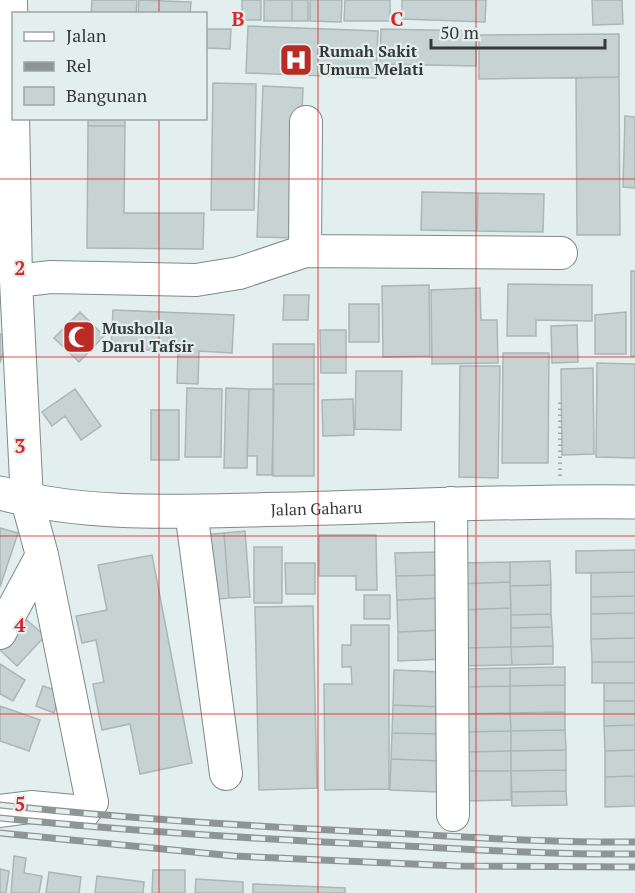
<svg xmlns="http://www.w3.org/2000/svg" width="635" height="893" font-family="'PT Serif',serif">
	<style>
		.building { fill: #c7d3d2; stroke: #abb6b6; stroke-width: 1.5 }
		.lines { fill: none; stroke-linecap: round; stroke-linejoin: round }
		.minor-casing { stroke: #7e8a89; stroke-width: 34 }
		.major-casing { stroke: #7e8a89; stroke-width: 35 }
		.path { stroke: #a1aaa9; stroke-width: 4; stroke-dasharray: 1.5 4.5; stroke-linecap: butt }
		.minor { stroke: #fff; stroke-width: 32 }
		.major { stroke: #fff; stroke-width: 33 }
		.rail-casing { stroke: #8e9695; stroke-width: 7 }
		.rail { stroke: #e3efee; stroke-width: 4.5; stroke-dasharray: 14; stroke-linecap: butt }
		.grid { fill: none; stroke: #d62828; stroke-width: 1.5; stroke-opacity: 0.55 }
		.labels { text-anchor: middle; stroke-width: 4.5; stroke-linejoin: round; paint-order: stroke }
		.poi-label { font-size: 16px; font-weight: bold; fill: #343938; stroke: #e3efee; text-anchor: start }
		.street-label { font-size: 16px; fill: #343938; stroke: #e3efee }
		.grid-label { font-size: 20px; text-anchor: middle; font-weight: bold; fill: #d62828; stroke: #e3efee; stroke-width: 4.5; stroke-linejoin: round; paint-order: stroke }
	</style>
	<rect width="100%" height="100%" fill="#e3efee"/>
	<path class="building" d="M92,0H137L136,14H91Z
		M139,0L191,2L190,14H138Z
		M242,0H261V20H242Z
		M264,0H292V21H264Z
		M292,0H308V21H292Z
		M310,0H342L341,22L310,21Z
		M345,0H390V21H344Z
		M402,0H486L485,22L402,19Z
		M592,0H622L623,24L593,25Z
		M248,26L378,31L376,78L246,73Z
		M206,29H231L230,49L206,48Z
		M381,29L477,31L476,66L380,64Z
		M619,34V77L479,79V35Z
		M619,77L620,235H577L576,78Z
		M213,83L256,84L254,210H211Z
		M263,86L303,88L297,238L257,237Z
		M625,116L635,117V188L623,187Z
		M88,118H125V126H88Z
		M88,126H125L124,213H204L203,249L87,248Z
		M422,192L478,193L477,231L421,230Z
		M478,193L544,194L543,232L477,231Z
		M631,271H635V356H631Z
		M508,284L592,285V321L536,320V336H507Z
		M429,285L430,356L383,357L382,286Z
		M480,288L481,320H497L498,363L432,364L431,290Z
		M284,295H309L308,320H283Z
		M349,304H379V342H349Z
		M113,310L234,315L232,353L199,351L198,384L177,383L178,351L111,349Z
		M80,312L104,336L79,362L54,338Z
		M626,312V354H595V315Z
		M577,325L578,362L552,363L551,326Z
		M320,330H346V373H321Z
		M0,334L8,336L0,363Z
		M273,344H314V384H273Z
		M503,353H549L548,463H502Z
		M597,363L635,364V458L596,457Z
		M460,366H500L498,478L459,477Z
		M593,368L594,454L562,455L561,369Z
		M356,371H402L401,430L355,429Z
		M273,384H314V476H273Z
		M187,388L222,389L221,457H185Z
		M226,388L249,389L247,468H224Z
		M75,389L101,426L81,440L65,416L52,426L42,412Z
		M249,389H274L272,475H257V456H247Z
		M353,399L354,435L323,436L322,400Z
		M151,410H179V460H151Z
		M0,528L18,533L0,587Z
		M245,531L250,597L229,598L224,533Z
		M224,533L229,598L207,600L202,535Z
		M319,535H376L377,590H356V576H319Z
		M254,547H282V603H254Z
		M635,550V572L576,573V551Z
		M442,552L443,575L396,576L395,553Z
		M152,555L192,763L140,774L130,724L102,730L93,684L104,682L96,640L82,643L76,616L107,610L98,565Z
		M550,561L551,585L510,586V562Z
		M510,562V582L459,584V563Z
		M285,563H315V594H286Z
		M635,572V596L591,597V573Z
		M443,575L444,598L397,600L396,576Z
		M510,582L511,608L460,610L459,584Z
		M551,585V614L511,615L510,586Z
		M364,595H390V619H364Z
		M635,596V613L591,614V597Z
		M444,598L445,630L398,632L397,600Z
		M313,606L317,788L259,790L255,607Z
		M511,608V647L461,648L460,610Z
		M635,613V638L591,639V614Z
		M551,614L552,627L511,628V615Z
		M21,615L45,636L17,666L0,650V638Z
		M351,625H389V789L325,790L324,684H352L351,667H342V645H351Z
		M552,627L553,646L511,647V628Z
		M445,630V659L398,661V632Z
		M635,638V662H592L591,639Z
		M553,646V664L512,665L511,647Z
		M511,647L512,665L461,666V648Z
		M592,662H635V683H592Z
		M0,664L25,680L13,701L0,694Z
		M565,667V685L510,686V668Z
		M510,668V686L464,687V669Z
		M394,670L443,672L442,707L393,705Z
		M604,683H635V701H604Z
		M565,685V712L510,713V686Z
		M43,686L61,692L54,713L36,706Z
		M510,686V713L465,714L464,687Z
		M604,701H635V725L604,726Z
		M393,705L442,707L441,734L392,733Z
		M0,706L40,720L29,751L0,741Z
		M565,712V730L511,731L510,713Z
		M510,713L511,731L465,732V714Z
		M635,725V750L605,751L604,726Z
		M565,730L566,750L511,751V731Z
		M511,731V751L465,752V732Z
		M392,733L441,734L440,761L391,759Z
		M566,750V770L511,771V751Z
		M635,750V776L605,777V751Z
		M511,751V771H465V752Z
		M391,759L440,761L439,792L390,790Z
		M566,770V791L511,792V771Z
		M465,771H511L512,800L466,801Z
		M635,776V806L605,807V777Z
		M566,791L567,805L512,806L511,792Z
		M14,856L26,858L24,873L42,876L39,893H11Z
		M0,869L9,871L6,893H0Z
		M153,870H185V893H152Z
		M49,872L81,877L79,893H46Z
		M97,876L144,882L143,893H95Z
		M196,879L243,882V893H195Z
		M253,884L345,888V893H253Z"/>
	<g class="lines">
		<defs>
			<path id="minor" d="M305,251L306,122
				M16,281L51,277L196,280L239,273L305,251L561,253
				M451,503L453,815
				M191,511L226,774
				M0,633L42,555
				M0,811L31,807L84,812L92,802L42,555L27,500L16,281L11,0"/>
			<g id="major">
				<path id="s1" d="M0,493C80,515 166,512 249,510C377,508 506,500 635,502"/>
			</g>
		</defs>
		<use href="#minor" class="minor-casing"/>
		<use href="#major" class="major-casing"/>
		<path class="path" d="M560,476V400"/>
		<use href="#minor" class="minor"/>
		<use href="#major" class="major"/>
		<defs>
			<path id="rail" d="M0,805C130,819 260,827 390,833C472,837 553,843 635,842
				M0,818C128,831 257,839 385,845C469,849 552,855 635,854
				M0,833L234,856L457,866L635,867"/>
		</defs>
		<use href="#rail" class="rail-casing"/>
		<use href="#rail" class="rail"/>
	</g>
	<path class="grid" d="M159,0V14M318,0V893M476,0V893M159,118V893M0,179H635M0,357H635M0,536H635M0,714H635"/>
	<defs>
		<symbol id="hospital-square" viewBox="-11 -11 22 22"><rect x="-9" y="-9" width="18" height="18" rx="4" fill="#ba2b26" stroke="#e3efee"/><path d="M-5-5h3v3.5h4V-5h3V5h-3V1.5h-4V5h-3Z" fill="#fff"/></symbol>
		<symbol id="mosque-square" viewBox="-11 -11 22 22"><rect x="-9" y="-9" width="18" height="18" rx="4" fill="#ba2b26" stroke="#e3efee"/><path d="M3.5-4.9A6 6 0 1 0 3.5 4.9A5 5 0 1 1 3.5-4.9Z" fill="#fff"/></symbol>
	</defs>
	<g fill-rule="evenodd">
		<use href="#hospital-square" x="277" y="41" width="38" height="38"/>
		<use href="#mosque-square" x="60" y="318" width="38" height="38"/>
	</g>
	<g class="labels">
		<g class="poi-label">
			<text x="319" y="57">Rumah Sakit<tspan x="319" dy="18">Umum Melati</tspan></text>
			<text x="102" y="334">Musholla<tspan x="102" dy="18">Darul Tafsir</tspan></text>
		</g>
		<g class="street-label">
			<text dy="6" stroke="none"><textPath href="#s1" startOffset="318">Jalan Gaharu</textPath></text>
		</g>
	</g>
	<g class="grid-label">
		<text x="238" y="26">B</text>
		<text x="397" y="26">C</text>
		<text x="20" y="275">2</text>
		<text x="20" y="453">3</text>
		<text x="20" y="632">4</text>
		<text x="20" y="811">5</text>
	</g>
	<rect x="12" y="12" width="195" height="108" fill="#e3efee" stroke="#9da6a5" stroke-width="1.5"/>
	<rect x="24" y="32" width="30" height="9" fill="#ffffff" stroke="#9da6a5" stroke-width="1.5"/>
	<text x="66" y="42" font-size="18" fill="#343938">Jalan</text>
	<rect x="24" y="62" width="30" height="9" fill="#8e9695" stroke="#9da6a5" stroke-width="1.5"/>
	<text x="66" y="72" font-size="18" fill="#343938">Rel</text>
	<rect x="24" y="87" width="30" height="18" fill="#c7d3d2" stroke="#9da6a5" stroke-width="1.5"/>
	<text x="66" y="102" font-size="18" fill="#343938">Bangunan</text>
	<path d="M431 39v9h174v-9" fill="none" stroke="#343938" stroke-width="3"/>
	<text x="440" y="39" font-size="18" fill="#343938" stroke="#e3efee" stroke-width="4.5" paint-order="stroke">50 m</text>
</svg>
